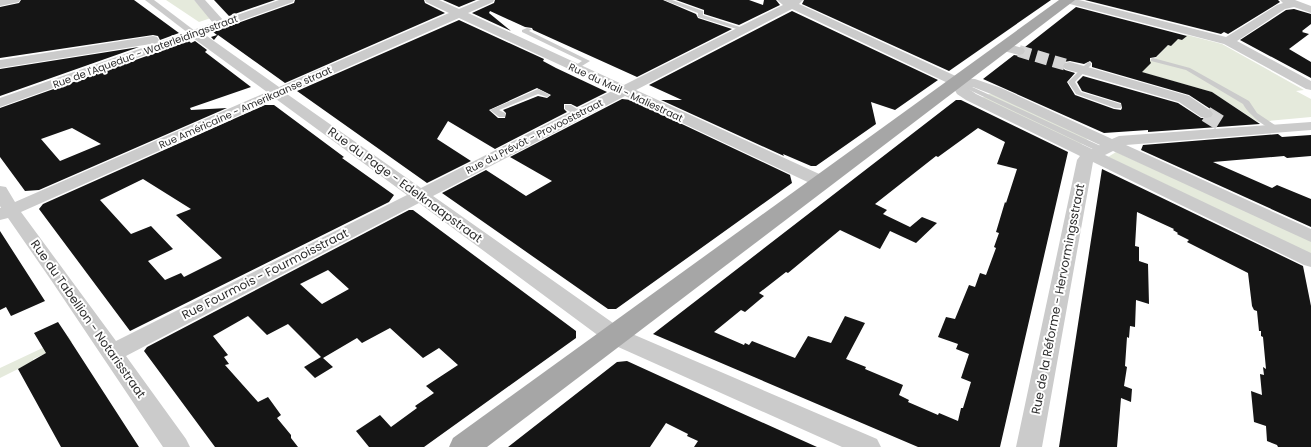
<svg xmlns="http://www.w3.org/2000/svg" width="1311" height="447" font-family="Poppins,sans-serif">
	<style>
		.green { fill: #e5eadc }
		.building { fill: #151515; fill-rule: evenodd }
		.lines { fill: none; stroke-linecap: round; stroke-linejoin: round }
		.minor-tunnel-far1 { stroke: #d5d5d5; stroke-width: 12; stroke-dasharray: 12 6; stroke-linecap: butt }
		.minor-tunnel { stroke: #d5d5d5; stroke-width: 16; stroke-dasharray: 16 8; stroke-linecap: butt }
		.service { fill: #cbcbcb; fill-rule: evenodd }
		.pedestrian { fill: #cbcbcb; fill-rule: evenodd }
		.minor { fill: #cbcbcb; fill-rule: evenodd }
		.primary { fill: #a6a6a6; fill-rule: evenodd }
		.labels { text-anchor: middle; stroke-width: 4; stroke-linejoin: round; paint-order: stroke }
		.far-street-label { font-size: 10px; fill: #2e2e2e; stroke: #fff }
		.street-label { font-size: 12px; fill: #2e2e2e; stroke: #fff }
	</style>
	<rect width="100%" height="100%" fill="#fff"/>
	<path class="green" d="M166,0H194L211,18L199,22Z
		M1187,35L1222,44L1304,90L1296,91L1311,99V117L1258,122L1212,92L1130,69L1148,62L1152,58L1155,59L1168,45L1171,46L1175,42L1174,38L1182,40Z
		M989,94H993L1088,139L1081,144H1077L982,98Z
		M1116,152L1311,240V254L1108,157Z
		M68,336L72,342L33,359L34,361L0,378V368Z"/>
	<path class="building" d="M21,0H134L179,33L160,40L158,36L153,35L0,58V7L19,3Z
		M214,0H275L229,16Z
		M295,0H424L425,3L445,13L285,83L218,35L214,40L211,37L217,35L213,32L294,3Z
		M443,0H476L459,7Z
		M495,0H663L696,14L698,18L732,29L637,77L533,30L532,28L525,27L490,11L489,13L511,31L472,13L494,3Z
		M676,0H749L763,5L764,0H776L780,5L739,25L704,14V10Z
		M804,0H1051L949,71L802,4Z
		M1085,0H1278L1280,2L1228,34L1224,32L1221,34Z
		M1076,7L1187,36L1182,40L1178,39L1171,46L1168,45L1156,57L1150,58V61L1151,63L1142,72L1212,92L1260,124L1148,132V130L1104,133L983,79L1014,55L1019,56L1024,55L1026,52L1025,47ZM1070,61L1084,64L1090,61L1092,63V67L1189,95L1212,110L1214,115L1211,118H1201L1178,103L1083,76L1077,82L1082,91L1121,103L1122,108L1121,110L1114,109L1075,95L1067,82L1075,73L1065,70L1062,67L1064,62Z
		M1294,9L1311,14V24L1302,31H1303L1302,32L1309,34L1289,49L1311,62V78L1240,40L1286,10Z
		M792,11L938,80L895,110L871,102L876,124L816,166H811L783,154L784,156L661,100H682L649,85Z
		M459,20L544,59L543,61L556,68L607,92L577,107L571,104H564V109L567,112L495,149L448,121L437,139L471,161L427,183L297,91ZM537,88L551,95L547,98L538,96L503,110L506,113L505,118H498L489,110Z
		M189,41L191,43L195,41L207,50L205,52L251,87L190,108L191,110L227,108L39,190L25,191L0,157V108ZM72,128L101,144L60,161L41,139Z
		M139,47L0,96V69Z
		M622,99L631,100L790,175L792,183L616,309H608L442,193L486,170L526,196L552,181L510,157Z
		M956,100H961L1068,152L1000,447H918L653,334ZM978,128L1005,142L997,164L1017,169L1006,203L1005,202L996,232L999,233L994,247L996,248L986,275L980,273L975,287L969,285L955,319L946,317L938,337L958,344L956,349L969,354L961,378L971,382L963,408H961L958,421L939,413L938,415L908,402L909,400L899,395L903,385L865,369L866,367L846,359L865,323L845,316L831,343L808,336L795,358L752,341L749,345L745,343L744,345L714,332L741,310L745,312L764,296L759,293L786,272L788,273L840,230L880,249L890,231L916,243L937,223L922,217L910,227L883,214L887,210L875,204L936,156L938,157Z
		M265,105H274L344,157L342,158L394,195L389,202L130,331L39,209L43,204ZM143,179L191,209L176,215L222,258L184,277L181,273L165,280L148,261L173,249L151,226L131,234L100,200Z
		M1278,134L1282,137L1311,135V156L1287,158L1284,156L1213,162L1272,188L1277,185L1311,199V227L1141,150L1143,145Z
		M1102,169L1303,266L1311,306V447H1278L1277,445L1267,441L1266,426L1254,422L1251,391L1262,395L1260,374L1264,375L1263,367L1266,369L1263,337L1261,336V331H1259L1257,311L1254,310L1252,306L1248,273L1187,242L1189,240L1177,234L1178,233L1173,230L1174,229L1137,212L1135,246L1139,247V261L1148,264L1149,304L1136,300L1135,327L1130,326L1129,338L1127,337L1125,366L1127,367L1124,386L1132,389L1131,402L1121,398L1117,447H1059Z
		M409,210H413L576,331V338L424,447H369L356,431L380,415L391,427L417,408L415,406L434,393L426,386L458,365L439,348L423,358L390,328L362,343L357,338L323,358L333,367L315,378L304,367L321,357L288,324L267,335L248,316L213,336L228,355L224,357L229,364L225,365L258,402L268,397L281,415L277,418L291,435V438L298,447H215L144,351L147,347ZM328,270L349,289L322,304L300,284Z
		M0,231L45,301L11,316L6,307L0,310Z
		M58,322L66,334L139,447H61L18,369L46,353L34,333Z
		M627,361L730,408L817,447H694L698,441L687,436L688,434L666,423L650,447H508L617,362Z"/>
	<g class="lines">
		<path class="minor-tunnel-far1" d="M1019,51L1070,66"/>
		<path class="minor-tunnel" d="M1206,114L1222,124"/>
		<path class="service" d="M664,0H672L703,11V15L746,29L743,31L698,17V13Z
			M527,28L532,29L529,31L590,61L577,69H573V67L582,61L522,32V30Z
			M1153,58L1190,68L1249,101L1257,113L1281,129L1280,131C1269,132 1248,114 1243,104L1186,70L1151,61V59Z
			M1089,62L1091,63V65L1075,82L1081,92L1121,104V108H1115L1076,94L1068,82L1087,63Z
			M957,80L1105,148L1106,150L1102,152H1099L955,83V81Z
			M538,89L550,95L547,97L538,94L499,110L505,113V117H499L490,110Z
			M565,105H571L583,113L582,115H576L565,109Z"/>
		<path class="pedestrian" d="M145,0H154L199,34L198,36H192Z"/>
		<path class="minor" d="M0,0H20L19,2L0,6Z
			M194,0H205L223,20L279,0H294L293,2L204,34L279,87L449,13L426,2L425,0H439L459,9L480,0H494L493,2L468,13L624,85L783,5L777,0H803L799,4L960,78L975,79L1001,88L1112,139L1119,136L1311,122V130L1126,145L1311,229V242L1113,151L1105,155L1311,253V267L1304,265L1093,162L1042,447H1016L1077,160L1080,156L966,100L957,94L952,85L792,9L636,90L828,178L830,182L828,186L822,187L816,186L625,96L433,196L623,330L877,439L881,447H842L607,342L419,203L126,356L186,439L190,447H163L51,280L8,218L0,220V208H1L0,206V186L6,187L15,202L267,92L193,38L0,107V98L213,23ZM459,18L614,90L421,188L287,94ZM966,87H973L991,94L1100,145L1092,149L976,94ZM276,99L407,195L116,341L21,212Z
			M1061,0H1079L1226,37L1277,5L1283,3L1280,0H1295L1311,6V13L1294,7L1285,9L1237,41L1311,81V90L1306,89L1224,44L1062,2Z
			M153,36L157,37L159,40L157,43L0,68V60Z
			M1004,43L1023,48L1025,51L1023,54L1019,55L1000,50L998,47L1000,44Z
			M1070,62L1189,96L1211,111L1213,114L1211,117L1206,118L1201,117L1179,102L1065,69L1063,66L1065,63Z"/>
		<path class="primary" d="M1059,0H1075L487,447H449L453,438Z"/>
	</g>
	<g class="labels">
		<g class="far-street-label">
			<text transform="translate(145 51) rotate(-20)" y="4">Rue de l'Aqueduc - Waterleidingsstraat</text>
			<text transform="translate(626 92) rotate(25)" y="4">Rue du Mail - Maliestraat</text>
			<text transform="translate(245 107) rotate(-24)" y="4">Rue Américaine - Amerikaanse straat</text>
			<text transform="translate(534 136) rotate(-27)" y="4">Rue du Prévôt - Provooststraat</text>
		</g>
		<g class="street-label">
			<text transform="translate(405 185) rotate(36)" y="4">Rue du Page - Edelknaapstraat</text>
			<text transform="translate(265 274) rotate(-27)" y="4">Rue Fourmois - Fourmoisstraat</text>
			<text transform="translate(1058 299) rotate(-79)" y="4">Rue de la Réforme - Hervormingsstraat</text>
			<text transform="translate(88 319) rotate(55)" y="4">Rue du Tabellion - Notarisstraat</text>
		</g>
	</g>
</svg>
